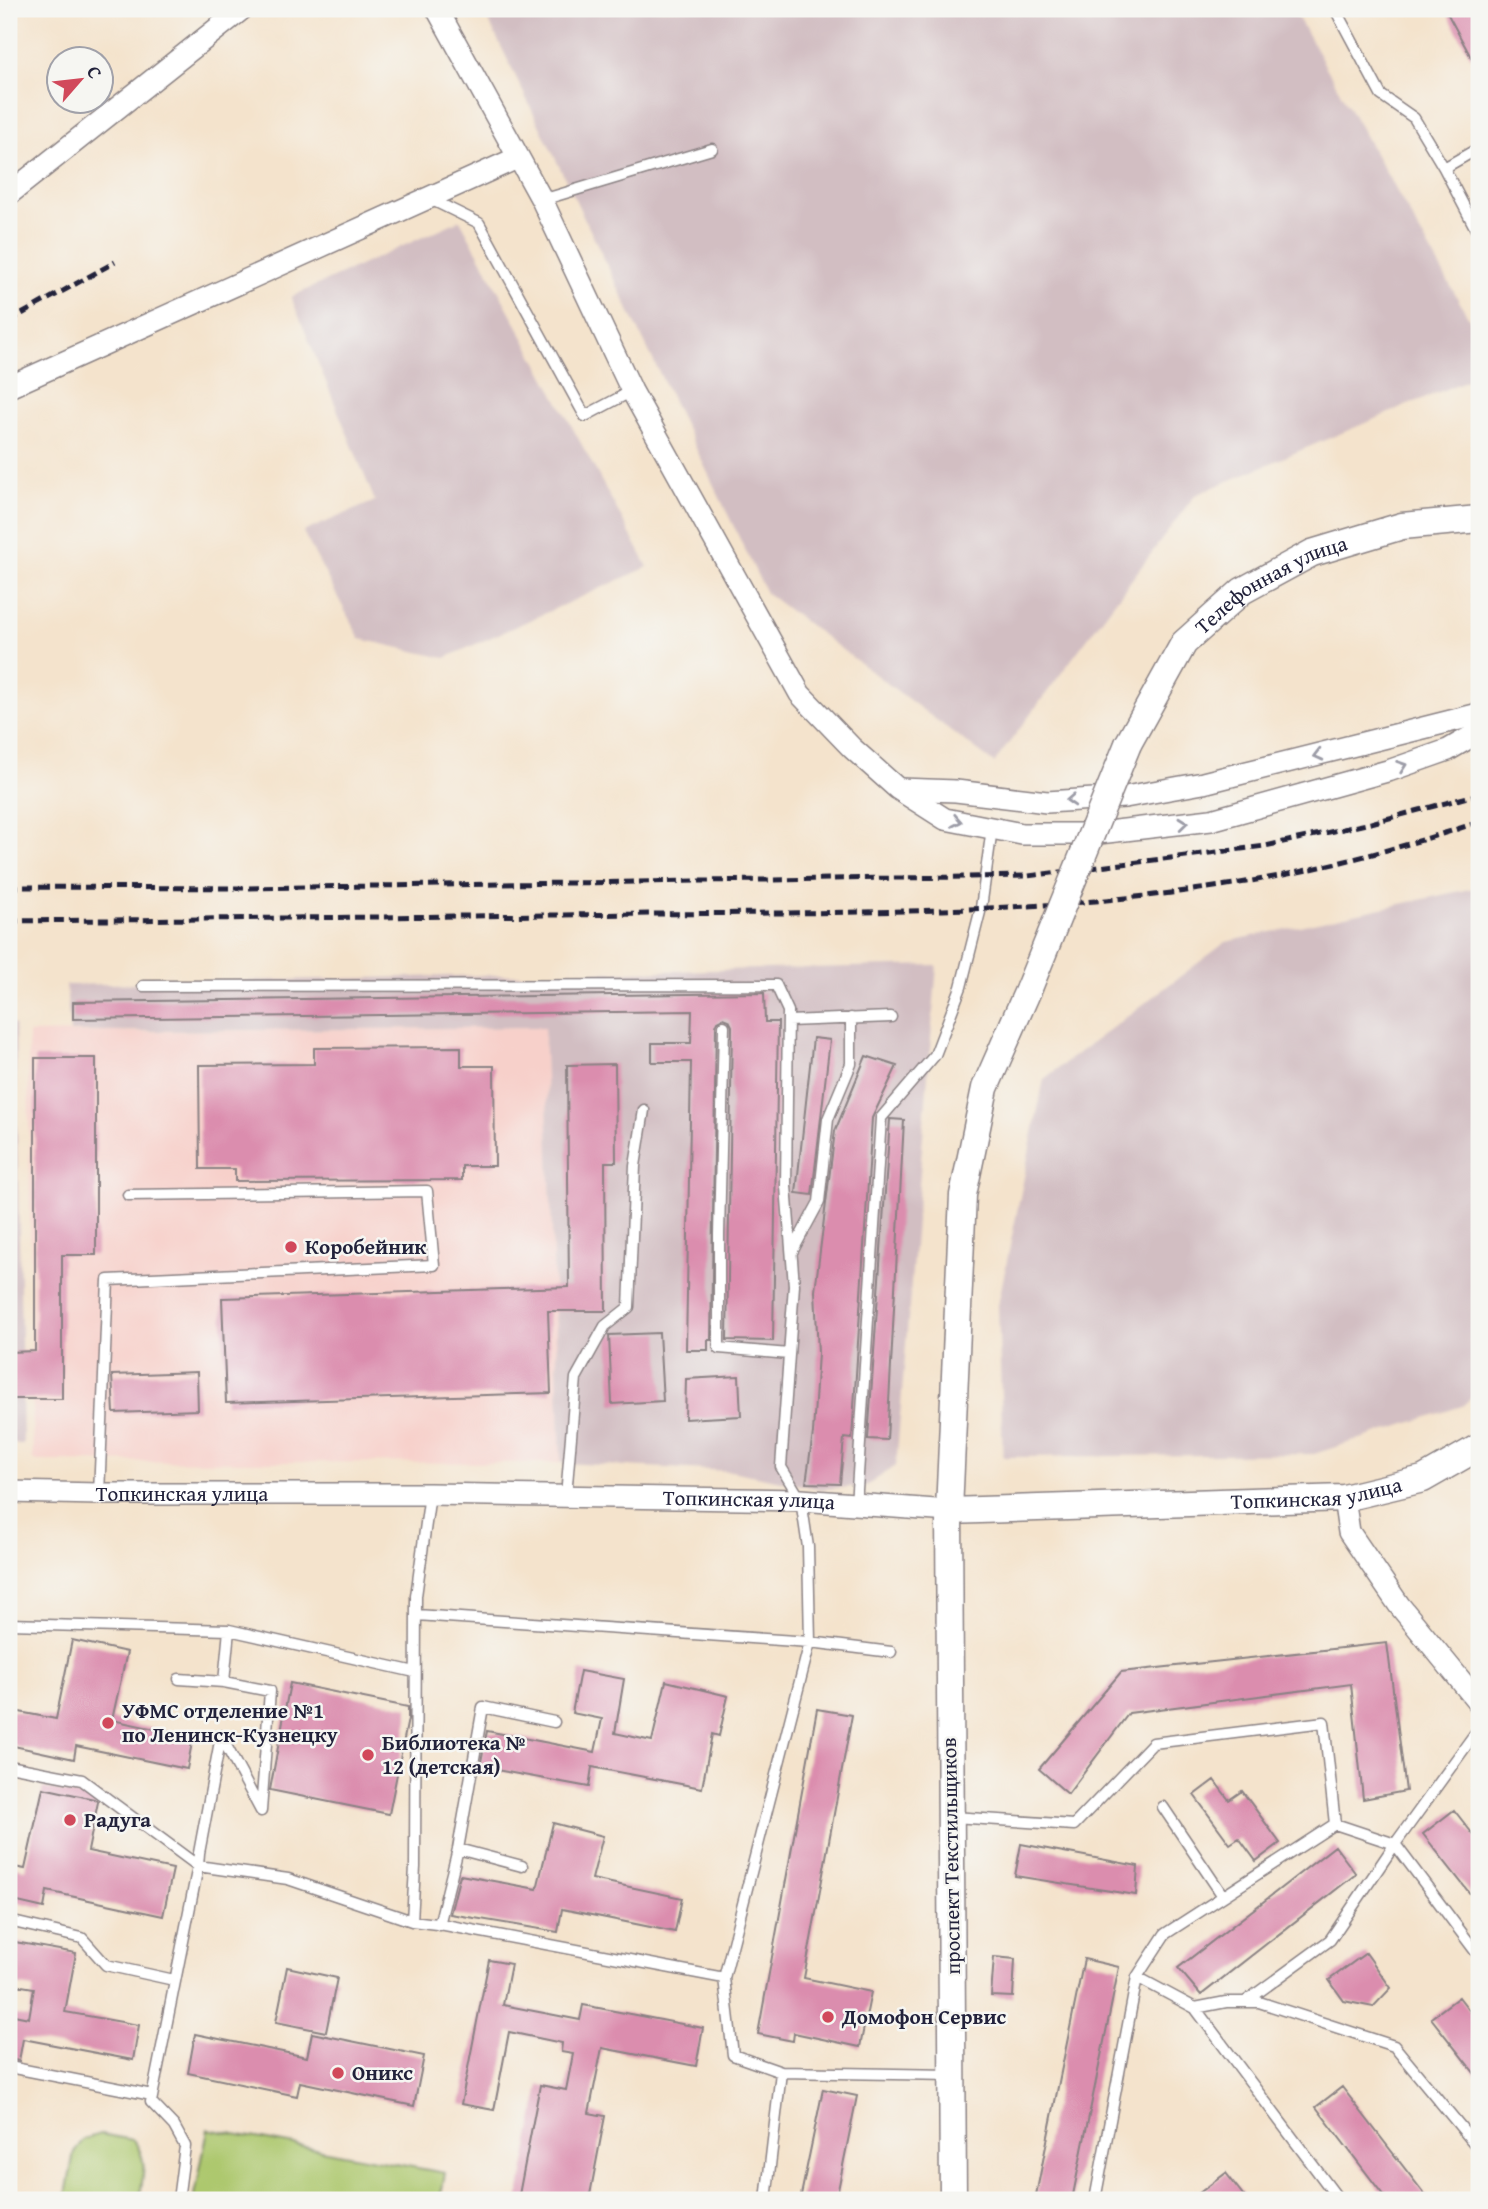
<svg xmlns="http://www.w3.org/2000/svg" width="1488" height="2209" font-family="'Gentium Book Plus',serif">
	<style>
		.built { fill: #f7d0ca }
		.industrial { fill: #d2bec2 }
		.green { fill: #adc86e; stroke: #687554; stroke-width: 2 }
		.building { fill: #db8dae }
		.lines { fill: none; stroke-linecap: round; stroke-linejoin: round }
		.service-casing { stroke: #8b8284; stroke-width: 13 }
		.minor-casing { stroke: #8b8284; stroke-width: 24 }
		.tertiary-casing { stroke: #8b8284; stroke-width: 29 }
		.service { stroke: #fff; stroke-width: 10 }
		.minor { stroke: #fff; stroke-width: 21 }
		.tertiary { stroke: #fff; stroke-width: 26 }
		.rail { stroke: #22223b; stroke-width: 5; stroke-dasharray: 10 5; stroke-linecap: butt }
		.tertiary-bridge-casing { stroke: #8b8284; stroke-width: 29; stroke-linecap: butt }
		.tertiary-bridge { stroke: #fff; stroke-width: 26 }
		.oneway { stroke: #9c9ca7 }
		.poi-dot { fill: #d1495b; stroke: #f6f6f2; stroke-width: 2.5 }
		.labels { text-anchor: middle; stroke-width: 5; stroke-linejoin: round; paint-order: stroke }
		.street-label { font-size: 21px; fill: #22223b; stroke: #f6f6f2 }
		.poi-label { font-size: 21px; font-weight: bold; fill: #22223b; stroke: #f6f6f2; text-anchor: start }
	</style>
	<rect width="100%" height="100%" fill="#f6f6f2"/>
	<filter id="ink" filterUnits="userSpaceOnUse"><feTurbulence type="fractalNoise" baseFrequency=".0143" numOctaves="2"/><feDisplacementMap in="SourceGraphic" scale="14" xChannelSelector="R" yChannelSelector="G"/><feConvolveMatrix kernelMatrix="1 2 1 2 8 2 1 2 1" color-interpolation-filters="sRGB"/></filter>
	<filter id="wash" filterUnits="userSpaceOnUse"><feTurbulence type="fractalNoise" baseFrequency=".00686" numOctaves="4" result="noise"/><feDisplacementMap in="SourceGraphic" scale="28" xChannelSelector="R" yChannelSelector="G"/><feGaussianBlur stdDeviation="1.57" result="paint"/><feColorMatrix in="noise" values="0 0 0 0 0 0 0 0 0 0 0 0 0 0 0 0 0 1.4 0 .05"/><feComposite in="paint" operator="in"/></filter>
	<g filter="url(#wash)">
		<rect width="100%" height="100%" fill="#f4e3cc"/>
		<path class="built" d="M544,1027L561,1463L33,1461L28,1033Z"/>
		<path class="industrial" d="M483,9H1293L1479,336V375L1195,495L994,763L766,593Z
			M460,220L648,567L445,658L360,639L303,532L375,501L291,297Z
			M1479,887V1391L1462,1406L1314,1454L1003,1457L998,1305L1044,1079L1226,942Z
			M937,965L896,1466L866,1486L821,1489L731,1471L561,1463L544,1027L70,1032L66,985Z
			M9,1024H15L23,1444H9Z"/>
		<path class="green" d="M208,2129L445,2173L440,2200H194Z
			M100,2134L133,2140C149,2159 143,2177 139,2200H65L74,2152L84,2139Z"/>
		<g id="blocks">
			<path class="building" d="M1445,9H1479V72Z
				M764,993L765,1022H778L773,1341L727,1340L732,1026L729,1020L724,1018L718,1021L716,1026L711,1340H708V1350H686L691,1062H652V1043H691L692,1011L73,1019V1002Z
				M813,1038L830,1040L812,1195L796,1193Z
				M461,1047V1066H494L495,1166H462V1180L235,1181V1169H200L199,1065L314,1064V1048Z
				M866,1056L897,1066L872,1118L852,1439L844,1438L840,1484L806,1483L813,1433L818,1353L815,1291L835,1131Z
				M35,1058H96V1255H62V1399H9V1352L35,1351Z
				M615,1064L616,1162H605L606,1311H548L551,1393L226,1403L222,1298L569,1287L567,1065Z
				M890,1119L904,1120L887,1440L868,1439Z
				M659,1333L663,1401L612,1404L609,1335Z
				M197,1372L198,1410L114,1413L112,1375Z
				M739,1376L741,1416L685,1419L686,1379Z
				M72,1640L127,1652L112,1720L193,1737L187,1769L76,1746L74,1759L9,1745V1710L56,1719Z
				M1387,1643L1406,1791L1363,1799L1351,1684L1129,1713L1068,1794L1039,1769L1121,1672Z
				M580,1671L624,1679L615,1733L652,1741L666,1681L728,1696L719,1736L712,1734L702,1788L592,1767L589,1787L480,1767L487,1731L595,1752L602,1719L572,1713Z
				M290,1683L408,1707V1719L389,1814L270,1790Z
				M817,1709L852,1715L804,1978L871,1992L860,2047L794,2033L793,2041L758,2034Z
				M1214,1780L1229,1800L1242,1791L1280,1843L1256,1861L1239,1838L1230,1844L1194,1795Z
				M43,1788L94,1799L98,1802L88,1851L173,1869L163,1916L47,1891L44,1908L9,1900V1866L25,1869Z
				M1454,1810L1479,1842V1905L1423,1834Z
				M553,1823L603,1836L592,1879L682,1898L675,1932L562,1909L558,1932L450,1914L460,1875L537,1889Z
				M1021,1844L1138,1866L1136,1895L1015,1876Z
				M1335,1846L1356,1874L1201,1995L1178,1968Z
				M15,1942L76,1953L65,2012L139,2025L133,2060L23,2039L19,2061L9,2059V2014L29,2018L34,1988L9,1984Z
				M1366,1953L1391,1988L1373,2007L1344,2001L1329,1980Z
				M994,1957L1015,1959L1013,1997L991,1996Z
				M1084,1959L1119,1967L1072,2200H1035Z
				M489,1960L511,1964L503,2005L580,2020L583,2005L703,2028L696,2066L602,2048L589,2113L605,2116L589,2200H518L540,2085L566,2090L573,2054L561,2052L562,2043L509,2032L494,2110L461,2104Z
				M287,1967L337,1978L326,2032L276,2022Z
				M1459,1997L1479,2023V2079L1431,2018Z
				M312,2033L424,2056L414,2106L300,2082L297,2096L188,2073L195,2034L307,2057Z
				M1342,2087L1429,2200H1387L1316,2107Z
				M823,2089L857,2096L836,2200H800Z
				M1226,2173L1247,2200H1190Z"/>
		</g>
	</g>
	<g filter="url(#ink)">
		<use href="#blocks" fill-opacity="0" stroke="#8b8284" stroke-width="2"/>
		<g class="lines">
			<defs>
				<path id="service" d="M1335,9L1381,95L1414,118L1444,168
					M1479,148L1444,168L1479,235
					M428,198L479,223L585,416L632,391
					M542,200L712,149
					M143,986L776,985L788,1011L786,1186L794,1285L781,1467L801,1500L808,1547L810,1642L724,1978L733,2055L781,2072L951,2075
					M788,1021L891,1017
					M724,1026L719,1234V1348L789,1354
					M792,1252L819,1202L828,1119L851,1064V1018
					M99,1494L108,1280L434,1265L427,1191L128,1195
					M566,1496L576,1378L605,1326L629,1307L635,1166L644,1110
					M856,1505L881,1118L935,1055L961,987L981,908L992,828
					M417,1615L810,1642L891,1652
					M9,1624L229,1630L415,1672
					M179,1679L224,1682
					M221,1736L261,1811L270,1691L224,1682L229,1630
					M9,1766L82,1780L198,1866L288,1879L412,1921L445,1925L724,1978
					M1163,1807L1223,1896
					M953,1817L1074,1825L1153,1743L1324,1722L1335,1824L1395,1844L1479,1956
					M458,1849L522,1866
					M9,1921L82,1938L106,1965L174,1980
					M412,1921L415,1867L416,1596L430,1494
					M439,1925L458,1849L483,1707L554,1722
					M1137,1977L1195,2008L1226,2002H1259L1394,2046L1479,2149
					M1245,2002L1330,1940L1395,1844L1479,1728
					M1195,2008L1339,2200
					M9,2067L152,2095
					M178,2200L185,2146L174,2126L151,2102L198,1866L199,1853L221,1736
					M766,2200L781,2072
					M1095,2200L1137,1977L1165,1934L1335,1824"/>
				<g id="minor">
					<path d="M437,9L542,200L632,391L800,694L852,748L898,789L945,819L1022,834H1090L1211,820L1391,770L1448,750L1479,732"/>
					<path d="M9,194L242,9"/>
					<path d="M9,387L517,158"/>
					<path d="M900,789L956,791L1047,802L1125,797L1203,783L1479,714"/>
					<path id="s1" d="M9,1492L99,1494H430L801,1500L949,1511"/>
					<path d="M1344,1498L1349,1532L1399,1605L1479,1703"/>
				</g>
				<g id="tertiary">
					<path id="s2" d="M1128,744L1184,643L1242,591L1312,553L1402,526L1479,519"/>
					<path id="s3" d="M949,1511L1344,1498L1423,1479L1479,1447"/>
					<path d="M953,2200L949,1511L963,1195L985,1088L1029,988"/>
				</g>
			</defs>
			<use href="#service" class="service-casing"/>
			<use href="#minor" class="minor-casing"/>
			<use href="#tertiary" class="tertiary-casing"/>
			<use href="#service" class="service"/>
			<use href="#minor" class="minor"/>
			<use href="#tertiary" class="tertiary"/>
			<path class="rail" d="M9,321L115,262
				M9,887L244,888L1028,876L1265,846L1371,823L1479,794
				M9,921C224,919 440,916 656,914C846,912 1038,915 1227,885C1313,872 1397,849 1479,822"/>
			<defs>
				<path id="tertiary-bridge" d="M1029,988L1128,744"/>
			</defs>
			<use href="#tertiary-bridge" class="tertiary-bridge-casing"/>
			<use href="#tertiary-bridge" class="tertiary-bridge"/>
		</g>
		<defs><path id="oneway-chevron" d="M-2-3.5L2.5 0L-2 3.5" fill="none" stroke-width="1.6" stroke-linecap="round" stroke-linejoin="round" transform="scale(1.75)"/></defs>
		<g class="oneway">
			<use href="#oneway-chevron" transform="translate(1318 755) rotate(166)"/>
			<use href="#oneway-chevron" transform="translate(1402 766) rotate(-19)"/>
			<use href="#oneway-chevron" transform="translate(1071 800) rotate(177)"/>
			<use href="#oneway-chevron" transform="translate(957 821) rotate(11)"/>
			<use href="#oneway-chevron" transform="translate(1183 823) rotate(-6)"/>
		</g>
	</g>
	<g class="poi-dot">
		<circle cx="291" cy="1247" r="7"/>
		<circle cx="108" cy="1723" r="7"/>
		<circle cx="368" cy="1755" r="7"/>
		<circle cx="70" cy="1820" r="7"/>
		<circle cx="828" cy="2017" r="7"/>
		<circle cx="338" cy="2073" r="7"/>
	</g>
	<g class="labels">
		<g class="street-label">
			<text dy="7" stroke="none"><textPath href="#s2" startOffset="222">Телефонная улица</textPath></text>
			<text dy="7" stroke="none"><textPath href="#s3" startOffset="368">Топкинская улица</textPath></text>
			<text dy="7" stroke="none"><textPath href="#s1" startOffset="173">Топкинская улица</textPath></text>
			<text dy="7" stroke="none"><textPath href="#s1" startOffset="740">Топкинская улица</textPath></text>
			<text transform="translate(951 1856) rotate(-91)" y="7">проспект Текстильщиков</text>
		</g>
		<g class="poi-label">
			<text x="305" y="1254">Коробейник</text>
			<text x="122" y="1718">УФМС отделение №1<tspan x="122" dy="24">по Ленинск-Кузнецку</tspan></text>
			<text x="382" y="1750">Библиотека №<tspan x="382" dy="24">12 (детская)</tspan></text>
			<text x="84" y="1827">Радуга</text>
			<text x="842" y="2024">Домофон Сервис</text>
			<text x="352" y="2080">Оникс</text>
		</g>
	</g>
	<rect width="1488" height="2209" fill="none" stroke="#f6f6f2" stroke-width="35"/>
	<g transform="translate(80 80) rotate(62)"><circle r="33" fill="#f6f6f2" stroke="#a1a1a9" stroke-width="2"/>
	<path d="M0-5L12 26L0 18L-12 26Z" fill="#d1495b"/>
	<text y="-10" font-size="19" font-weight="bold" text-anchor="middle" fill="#22223b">С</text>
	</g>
</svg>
